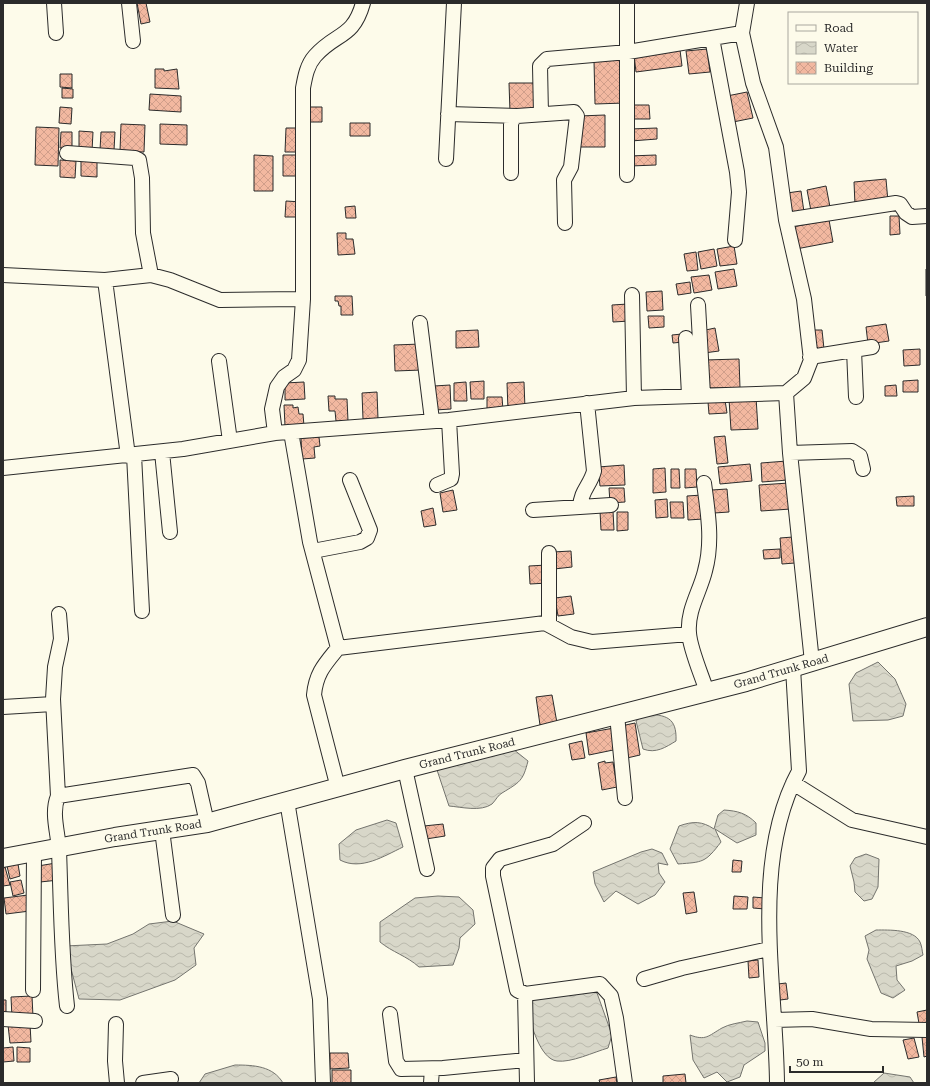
<svg xmlns="http://www.w3.org/2000/svg" width="930" height="1086" font-family="'Roboto Serif',serif">
	<style>
		.water { fill: url(#water-waves); stroke: #74746e }
		.building { fill: url(#building-cross-hatch); stroke: #2b2b2b }
		.lines { fill: none; stroke-linecap: round; stroke-linejoin: round }
		.minor-casing { stroke: #2b2b2b; stroke-width: 16 }
		.major-casing { stroke: #2b2b2b; stroke-width: 20 }
		.minor { stroke: #fdfbea; stroke-width: 14 }
		.major { stroke: #fdfbea; stroke-width: 18 }
		.labels { text-anchor: middle; stroke-width: 3; stroke-linejoin: round; paint-order: stroke }
		.street-label { font-size: 11px; fill: #2b2b2b; stroke: #fdfbea }
	</style>
	<defs>
		<pattern id="water-waves" width="16" height="10" patternUnits="userSpaceOnUse"><rect width="16" height="10" fill="#d8d7c9"/><path d="M0 5q4-4 8 0t8 0" fill="none" stroke="#bab9ad"/></pattern>
		<pattern id="building-cross-hatch" width="8" height="8" patternUnits="userSpaceOnUse"><rect width="8" height="8" fill="#f2b8a0"/><path d="M0 0l8 8M0 8l8-8" fill="none" stroke="#d09e8a"/></pattern>
	</defs>
	<rect width="100%" height="100%" fill="#fdfbea"/>
	<path class="water" d="M878,662L895,679L906,704L903,716L888,720L853,721L849,684L856,673Z
		M645,714C666,715 677,717 676,741C666,747 656,754 643,749L636,721Z
		M513,749L528,761C523,781 520,782 502,793C498,795 496,800 492,804C481,812 461,807 449,806L437,770Z
		M724,810C738,811 746,813 756,823V835L737,843L715,829L721,842C705,863 703,862 678,864L670,849L679,826C693,821 702,821 714,829L718,815Z
		M387,820L396,823L403,847C384,856 361,871 340,860L339,844L356,830Z
		M652,849L662,853L668,865L658,863L659,873L665,882L655,895L638,904L616,891L604,902L595,884L593,872L641,852Z
		M866,854L879,859L878,887L872,899L864,901L855,892L854,882L850,866L855,858Z
		M438,896L459,897L473,910L475,924L460,938L459,948L453,965L419,967C407,956 392,952 380,942V922L415,898Z
		M173,921L204,934L194,948L196,965L175,980L120,1000L79,999L65,946L107,944L133,934L149,924Z
		M876,930C889,930 914,929 920,942C922,946 922,951 923,955L912,961L896,966L897,980L905,990L893,998L881,993L867,959L869,950L865,936Z
		M588,988L597,993L612,1035L608,1048C594,1052 571,1063 557,1061C540,1059 531,1024 527,1009L536,997Z
		M747,1021L758,1022L765,1043V1051L744,1065L740,1077L727,1082L717,1072L704,1078L693,1060L690,1035C706,1041 708,1036 722,1028C729,1024 739,1023 747,1021Z
		M235,1065C254,1065 273,1066 283,1083H199L205,1074Z
		M884,1073L910,1077L914,1083H873Z"/>
	<path class="building" d="M137,3H146L150,22L141,24Z
		M707,49L710,72L689,74L686,51Z
		M680,50L682,66L636,72L634,55Z
		M624,60L625,103L595,104L594,61Z
		M155,69H164V71L177,69L179,89L155,88Z
		M60,74H72V88L60,87Z
		M509,83H537L538,111L510,112Z
		M62,88L73,89V98H62Z
		M747,92L753,118L733,122L727,96Z
		M150,94L181,96V112L149,110Z
		M631,105H649L650,119H631Z
		M60,107L72,108L71,124L59,123Z
		M308,107H322V122H307Z
		M605,115V147H580L579,116Z
		M350,123H370V136H350Z
		M121,124L145,125L144,152L120,151Z
		M160,124L187,125V145L160,144Z
		M36,127L59,128L58,166L35,165Z
		M286,128H297V152H285Z
		M657,128V139L631,141L630,129Z
		M79,131L93,132L92,151L79,150Z
		M61,132H72V148H60Z
		M101,132H115L114,150H100Z
		M254,155L273,156V191H254Z
		M283,155H298L297,176H283Z
		M656,155V165L630,166L629,156Z
		M60,160L76,161L75,178L60,177Z
		M81,160H97V177L81,176Z
		M886,179L888,202L855,205L854,182Z
		M826,186L830,207L811,211L807,190Z
		M801,191L804,212L789,214L787,193Z
		M286,201L302,202V217H285Z
		M355,206L356,218H346L345,207Z
		M890,216H899L900,234L890,235Z
		M829,220L833,242L796,249L792,227Z
		M337,233H346V239H353L355,254L338,255Z
		M734,246L737,264L720,266L717,249Z
		M714,249L717,266L701,269L698,252Z
		M696,252L698,270L687,271L684,254Z
		M734,269L737,286L718,289L715,272Z
		M926,269H927V296H926Z
		M709,275L712,290L694,293L691,277Z
		M690,282L691,293L678,295L676,284Z
		M662,291L663,310L647,311L646,292Z
		M335,296H352L353,315H341V306H339L338,301H335Z
		M628,304L630,321L613,322L612,305Z
		M648,316H664V327L649,328Z
		M886,324L889,341L868,344L866,327Z
		M715,328L719,351L704,353L701,331Z
		M478,330L479,347L456,348V331Z
		M814,330H822L824,349L816,350Z
		M682,334L683,342L673,343L672,335Z
		M421,344L422,370L395,371L394,345Z
		M920,349V365L904,366L903,350Z
		M739,359L740,388H706L705,360Z
		M918,380V392H903V381Z
		M484,381V399H471L470,382Z
		M304,382L305,399L285,400V383Z
		M466,382L467,401H454V383Z
		M524,382L525,409L508,410L507,383Z
		M450,385L451,409L435,410L434,386Z
		M896,385L897,396H885V386Z
		M377,392L378,419H363L362,393Z
		M328,396H335V399H347L348,421H336L335,411H329Z
		M487,397H502L503,410H487Z
		M756,397L758,429L731,430L729,399Z
		M725,400L727,413L709,414L708,402Z
		M284,405H293V408L298,407L299,414H303L304,426H285Z
		M725,436L728,463L717,464L714,437Z
		M319,437L320,446L314,447L315,458L302,459L301,438Z
		M787,461L788,480L762,482L761,463Z
		M750,464L752,481L720,484L718,467Z
		M624,465L625,485L600,486L598,467Z
		M665,468L666,492L653,493V469Z
		M671,469H679L680,488H671Z
		M685,469H696L697,487L685,488Z
		M789,483L791,509L761,511L759,485Z
		M609,488H624L625,502L610,503Z
		M727,489L729,512L714,513L712,490Z
		M453,490L457,510L443,512L440,493Z
		M702,495L703,519L688,520L687,496Z
		M914,496V506H897L896,497Z
		M667,499L668,517L656,518L655,500Z
		M670,502H683L684,518H671Z
		M433,508L436,525L424,527L421,511Z
		M600,511H613L614,530H601Z
		M617,512H628V530L617,531Z
		M793,537L795,563L782,564L780,538Z
		M780,549V558L764,559L763,550Z
		M571,551L572,567L554,569L553,552Z
		M547,565L548,583L530,584L529,566Z
		M571,596L574,614L558,616L555,598Z
		M552,695L557,723L540,725L536,697Z
		M635,723L640,755L627,758L621,726Z
		M614,728L618,749L589,755L586,733Z
		M582,741L585,758L572,760L569,744Z
		M605,761V763L613,762L617,787L602,790L598,763Z
		M443,824L445,836L426,839L424,826Z
		M733,860L742,861L741,872H732Z
		M56,863L59,880L40,882L38,866Z
		M18,864L20,876L10,879L7,866Z
		M3,867H5L10,885L3,886Z
		M21,880L24,893L13,896L10,882Z
		M694,892L697,912L686,914L683,893Z
		M28,895L30,911L6,914L4,898Z
		M734,896L748,897L747,909H733Z
		M753,897L765,898V909L753,908Z
		M758,960L759,977L749,978L748,961Z
		M786,983L788,999L780,1000L778,984Z
		M32,996L33,1017L12,1018L11,997Z
		M3,1000H6V1015L3,1016Z
		M927,1010V1027L920,1029L917,1012Z
		M30,1024L31,1042L10,1043L8,1025Z
		M922,1037H927V1056L924,1057Z
		M914,1038L919,1057L908,1059L903,1040Z
		M13,1047L14,1061L3,1062V1048Z
		M17,1047L30,1048V1062H17Z
		M330,1053H348L349,1068L330,1069Z
		M332,1070H351V1083H332Z
		M685,1074L686,1083H663V1076Z
		M616,1077L617,1083H600L599,1080Z"/>
	<g class="lines">
		<defs>
			<path id="minor" d="M54,3L56,33
				M129,3L133,41
				M747,3L742,33L753,83L776,147L786,220L804,299L811,360L804,378L786,393L790,453L812,662
				M712,38L737,172L739,192L735,240
				M448,114L517,116
				M541,114L540,66L547,59L628,52L742,33
				M67,153L135,158L139,160L142,178L143,233L151,275
				M446,159L454,3
				M511,173V125L512,120L517,116L574,112L577,116L571,167L564,180L565,223
				M627,175V3
				M786,220L896,203L900,204L906,213L912,217L927,216
				M3,275L105,280L151,275L170,280L220,300L303,299
				M105,280L128,456
				M632,295L634,398
				M698,305L703,395
				M420,323L432,420
				M686,338L689,395
				M854,350L856,397
				M810,357L872,347
				M219,361L230,441
				M291,432L310,542L338,648
				M275,433L272,409L277,387L284,377L294,370L299,360L303,299V88C305,77 307,65 315,56C336,32 353,39 363,3
				M162,452L170,532
				M790,453L852,451L860,456L863,469
				M134,455L142,611
				M3,468L183,449L275,433L449,420L634,398L786,393
				M704,483C708,513 713,542 705,571C700,592 687,610 689,633C690,649 702,676 707,692
				M437,485L451,479L452,474L449,420
				M580,507C581,490 590,486 594,471L587,403
				M533,510L611,505
				M313,551L360,542L367,538L370,530L350,480
				M549,553V625
				M59,614L61,639L55,667L53,699L58,796C51,813 58,832 59,850C61,902 61,954 67,1006
				M3,707L53,704
				M617,715L625,798
				M405,769L427,869
				M793,783L852,820L927,837
				M338,788L314,695C316,673 325,664 338,648L545,623L571,637L592,642L689,634
				M58,796L193,775L198,783L207,823
				M287,801L320,999L323,1083
				M584,823L553,844L500,859L493,868V876L517,990L525,994L600,984L611,996L616,1018L625,1083
				M162,830L173,915
				M644,979L682,968L769,949
				M33,990L34,853
				M525,994L527,1083
				M390,1014L396,1061L401,1069L443,1068L526,1060
				M3,1019L35,1021
				M774,1020L812,1019L871,1029L927,1030
				M116,1024L115,1061L117,1083
				M143,1083L171,1079
				M431,1083L432,1069
				M777,1083C776,984 750,861 799,771L793,668"/>
			<path id="major" d="M3,858L115,837L207,823L405,769L746,682L927,627"/>
		</defs>
		<use href="#minor" class="minor-casing"/>
		<use href="#major" class="major-casing"/>
		<use href="#minor" class="minor"/>
		<use href="#major" class="major"/>
	</g>
	<g class="labels">
		<g class="street-label">
			<text transform="translate(781 671) rotate(-16)" y="4">Grand Trunk Road</text>
			<text transform="translate(467 753) rotate(-14)" y="4">Grand Trunk Road</text>
			<text transform="translate(153 831) rotate(-9)" y="4">Grand Trunk Road</text>
		</g>
	</g>
	<rect width="930" height="1086" fill="none" stroke="#2b2b2b" stroke-width="8"/>
	<rect x="788" y="12" width="130" height="72" fill="#fdfbea" stroke="#a9a89e"/>
	<rect x="796" y="25" width="20" height="6" fill="#fdfbea" stroke="#a9a89e"/>
	<text x="824" y="32" font-size="12" fill="#2b2b2b">Road</text>
	<rect x="796" y="42" width="20" height="12" fill="url(#water-waves)" stroke="#a9a89e"/>
	<text x="824" y="52" font-size="12" fill="#2b2b2b">Water</text>
	<rect x="796" y="62" width="20" height="12" fill="url(#building-cross-hatch)" stroke="#a9a89e"/>
	<text x="824" y="72" font-size="12" fill="#2b2b2b">Building</text>
	<path d="M790 1066v6h93v-6" fill="none" stroke="#2b2b2b" stroke-width="2"/>
	<text x="796" y="1066" font-size="12" fill="#2b2b2b" stroke="#fdfbea" stroke-width="3" paint-order="stroke">50 m</text>
</svg>
